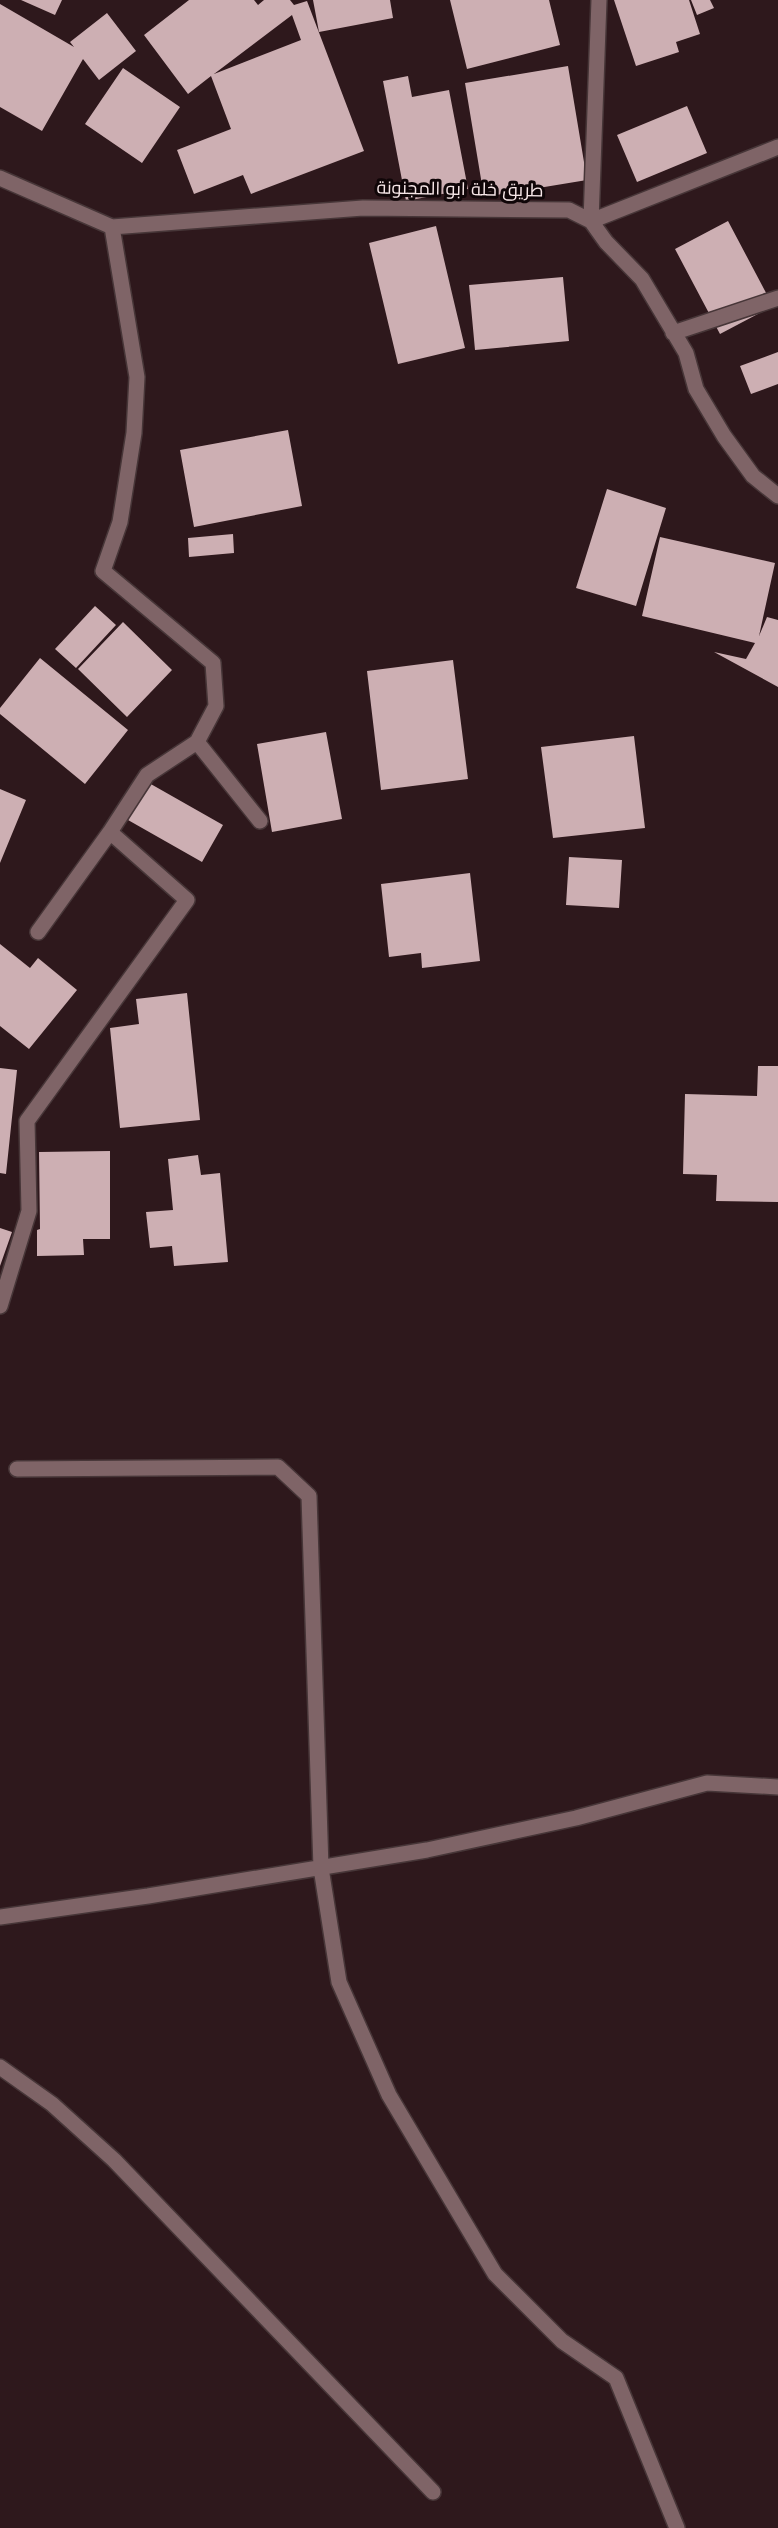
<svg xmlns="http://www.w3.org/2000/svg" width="778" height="2528" font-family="Jost,Cairo,sans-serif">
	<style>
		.building { fill: #cdafb3; fill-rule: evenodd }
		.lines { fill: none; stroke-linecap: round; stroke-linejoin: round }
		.minor-casing { stroke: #473638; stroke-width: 18 }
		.minor { stroke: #7f6467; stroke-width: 15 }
		.labels { text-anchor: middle; stroke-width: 6; stroke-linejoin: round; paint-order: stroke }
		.street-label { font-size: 18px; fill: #f7e7e8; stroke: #100608 }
	</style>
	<rect width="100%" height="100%" fill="#2e181c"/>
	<path class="building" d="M21,0H62L55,15Z
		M189,0H254L258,5L264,0H290L294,5L307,1L364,151L251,194L243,175L194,194L177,150L231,129L211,76L188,94L144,35ZM292,15L301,40L214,74Z
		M313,0H390L393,18L319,32Z
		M450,0H549L560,45L467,69Z
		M614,0H689L700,34L676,42L679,52L636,66Z
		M691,0H710L714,8L697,15Z
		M0,4L74,47L70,42L107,13L136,51L99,80L83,59L42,131L0,107Z
		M568,66L587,180L484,197L465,83Z
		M123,68L180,107L142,163L85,124Z
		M408,76L412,97L449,90L468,189L406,201L383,81Z
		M687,106L707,153L637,182L617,135Z
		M728,221L773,306L720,334L675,249Z
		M436,226L465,348L398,364L369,243Z
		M563,277L569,341L475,350L469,285Z
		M778,352V384L751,394L740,366Z
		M288,430L302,506L194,527L180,450Z
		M607,489L666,508L636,606L576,588Z
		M233,534L234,553L189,557L188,538Z
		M660,537L775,563L759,636L767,617L778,620V687L714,652L746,659L755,643L642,616Z
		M95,606L116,625L76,668L55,649Z
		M123,622L172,670L127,717L78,669Z
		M40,658L128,730L85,784L0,714V708Z
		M453,660L468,779L381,790L367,671Z
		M326,732L342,819L272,832L257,744Z
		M634,736L645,828L553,838L541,747Z
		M149,783L223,825L202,862L128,820Z
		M0,789L26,800L0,863Z
		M569,857L622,860L619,908L566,905Z
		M470,873L480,961L422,968L421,953L389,957L381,884Z
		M0,944L30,968L38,958L77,990L29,1049L0,1026Z
		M187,993L200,1120L120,1128L110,1028L139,1024L136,999Z
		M758,1066H778V1202L716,1201L717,1175L683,1174L685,1094L757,1096Z
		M0,1068L17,1070L6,1174L0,1173Z
		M110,1151V1239H83L84,1255L37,1256V1230L40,1229L39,1152Z
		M198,1155L201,1175L220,1173L228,1262L174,1266L172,1246L150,1248L146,1212L173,1210L168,1159Z
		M0,1228L12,1232L0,1266Z"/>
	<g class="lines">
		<defs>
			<path id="minor" d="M599,0L591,221L778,147
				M0,178L112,227L363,208L569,210L591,221L606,242L642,279L686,353L696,389L724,436L753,476L778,496
				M112,227L137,377L134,433L120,522L103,571L213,663L216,706L197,742L260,821
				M673,333L778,298
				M38,932L110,832L147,775L197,742
				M0,1306L29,1211L27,1121L187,900L110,832
				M17,1469L278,1467L309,1496L321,1868L339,1982L389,2095L495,2274L562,2341L616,2378L677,2528
				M0,1917L148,1896L427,1850L576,1818L707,1783L778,1787
				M0,2067L52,2104L114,2160L433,2492"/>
		</defs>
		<use href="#minor" class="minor-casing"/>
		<use href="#minor" class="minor"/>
	</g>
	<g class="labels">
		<g class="street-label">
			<text transform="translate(460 189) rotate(1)" y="6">طريق خلة ابو المجنونة</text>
		</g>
	</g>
</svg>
